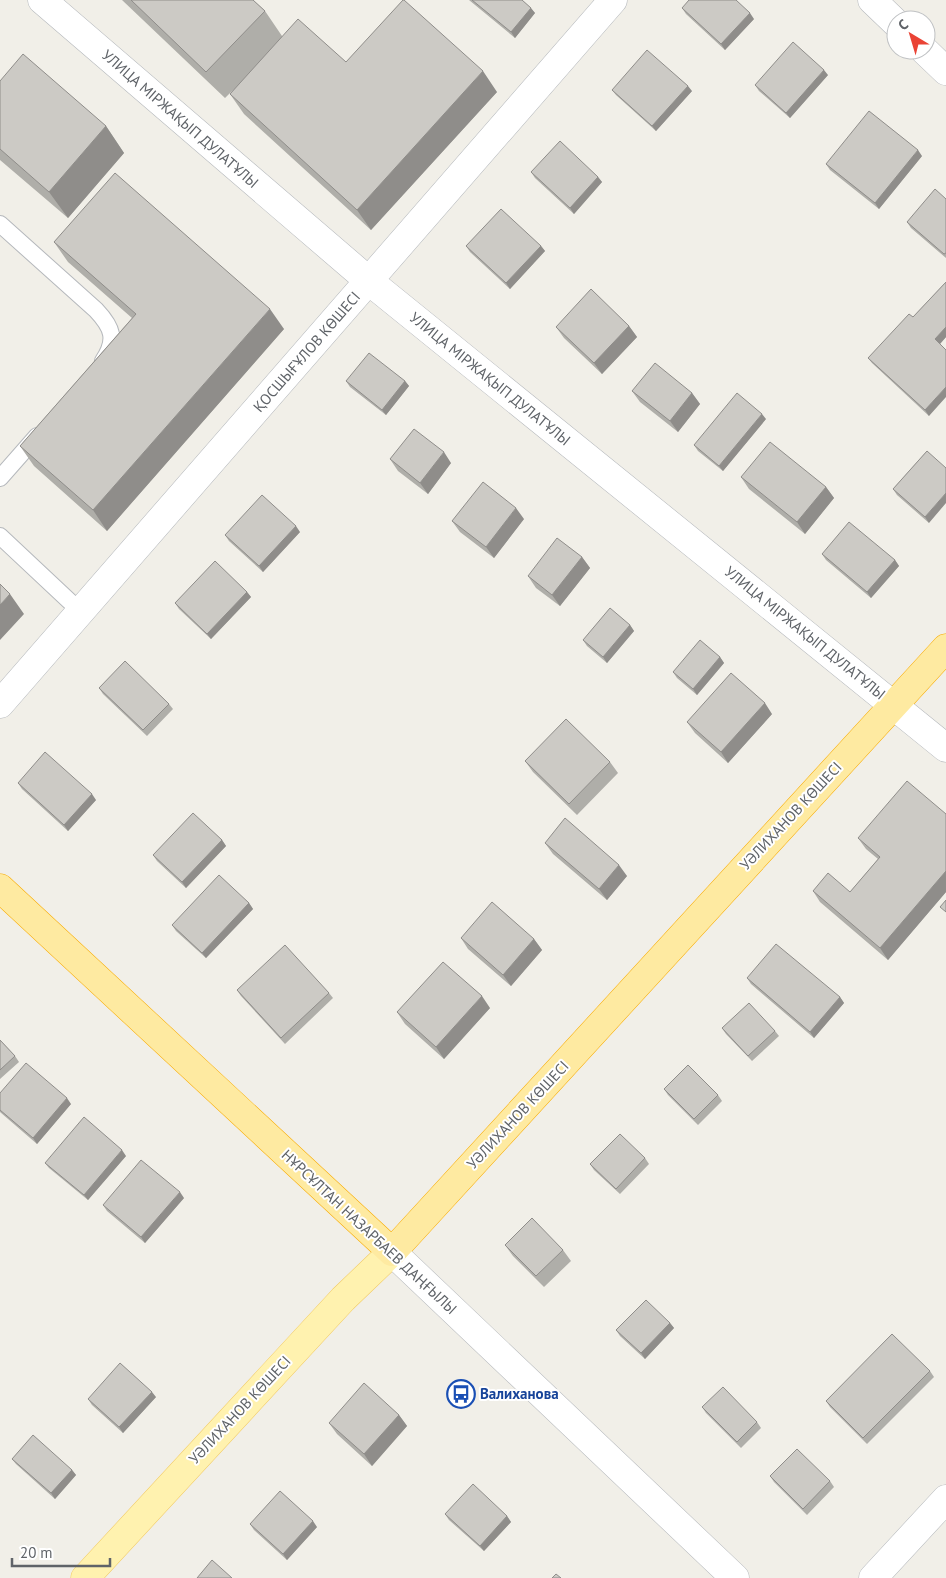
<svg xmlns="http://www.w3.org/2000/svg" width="946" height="1578" font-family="'PT Sans',sans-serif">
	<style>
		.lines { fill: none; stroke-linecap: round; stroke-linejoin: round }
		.service-casing { stroke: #b5b8bc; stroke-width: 18 }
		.minor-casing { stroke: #b5b8bc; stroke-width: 29 }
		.tertiary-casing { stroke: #b5b8bc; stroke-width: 29 }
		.primary-casing { stroke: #f2c960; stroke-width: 29 }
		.trunk-casing { stroke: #f9ab00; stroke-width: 29 }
		.service { stroke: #fff; stroke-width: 16 }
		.minor { stroke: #fff; stroke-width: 28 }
		.tertiary { stroke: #fff; stroke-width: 28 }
		.primary { stroke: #fff2af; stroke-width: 28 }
		.trunk { stroke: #feeaa1; stroke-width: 28 }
		.wall { fill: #afaea9 }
		.shaded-wall { fill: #8f8d8a }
		.building { fill: #cccac5; stroke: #8f8d8a }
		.labels { text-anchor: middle; stroke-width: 4; stroke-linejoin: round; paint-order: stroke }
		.street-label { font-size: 15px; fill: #5f6368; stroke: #fff }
		.transit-label { font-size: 15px; font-weight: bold; fill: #164399; stroke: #fff; text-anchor: start }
	</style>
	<rect width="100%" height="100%" fill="#f1efe8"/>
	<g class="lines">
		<defs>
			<path id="service" d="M0,224L96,310C113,328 117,340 103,361
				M0,478L37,436
				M0,536L81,612"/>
			<path id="minor" d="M42,0L369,281L946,748
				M872,0L896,23
				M924,50L946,71
				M0,704L613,0
				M873,1578L946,1499"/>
			<path id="tertiary" d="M392,1252L735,1578"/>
			<path id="primary" d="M85,1578L343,1299L392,1252"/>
			<path id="trunk" d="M0,888L392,1252L946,648"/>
		</defs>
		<use href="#service" class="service-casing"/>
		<use href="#minor" class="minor-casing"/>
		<use href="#tertiary" class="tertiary-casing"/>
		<use href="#primary" class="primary-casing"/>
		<use href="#trunk" class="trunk-casing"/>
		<use href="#service" class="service"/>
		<use href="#minor" class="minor"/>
		<use href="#tertiary" class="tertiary"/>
		<use href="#primary" class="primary"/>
		<use href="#trunk" class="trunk"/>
	</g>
	<path class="wall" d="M122,0H253L265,11L282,36L346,62L497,92L371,230L244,114L230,94L234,89L225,98Z
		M469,0H522L535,13L515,38Z
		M682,8L754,19L725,50L686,14Z
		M828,75L790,118L759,91L755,85Z
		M0,81L106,126L124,153L68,218L0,160Z
		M612,90L692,91L656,131L616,95Z
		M922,156L879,209L830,170L826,164Z
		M531,172L598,177L602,182L574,214L535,178Z
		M946,199V258L911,228L907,222Z
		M54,242L284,329L107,531L34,466L20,446L132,318L68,262Z
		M466,246H541L545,251L510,289L470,252Z
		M946,282V337L940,344L929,416L872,363L868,358L913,317Z
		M629,326L637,337L602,374L564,338L556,327Z
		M346,381H405L409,386L386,415L350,387Z
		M632,391L692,393L700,404L678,432L640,402Z
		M766,419L723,471L698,451L694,445Z
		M927,451L929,523L897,495L893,489Z
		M390,459L451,463L428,494L398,471Z
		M741,477L826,487L834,498L805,534L749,489Z
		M524,519L494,558L460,532L452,521Z
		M300,532L263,572L229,541L225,535Z
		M822,554L895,560L899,566L871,598L826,560Z
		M582,557L590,568L560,606L536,588L528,576Z
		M247,592L251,597L211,639L179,609L175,603Z
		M630,625L634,631L607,663L587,646L583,640Z
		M720,657L724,663L697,695L677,678L673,672Z
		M99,688L169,704L173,709L147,736L103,694Z
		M772,714L728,763L695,733L687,722Z
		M525,761L610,762L618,773L577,815L533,772Z
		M18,783L96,800L68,831L22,789Z
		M946,814V892L888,960L820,902L813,891L850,892L878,859L866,849L858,838Z
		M222,840L226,846L186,888L157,861L153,855Z
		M545,843L627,876L607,900L553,854Z
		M249,903L253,909L206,958L176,931L172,925Z
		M461,938L534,939L542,950L511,986L468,949Z
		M747,978L840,997L844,1003L814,1038L751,984Z
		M237,990L329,993L333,998L285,1044L241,996Z
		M490,1008L444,1059L405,1024L397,1012Z
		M722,1028L775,1031L779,1036L752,1061L726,1034Z
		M0,1040L15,1056L19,1062L0,1079Z
		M664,1089L718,1095L722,1101L698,1125L668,1095Z
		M0,1093L71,1104L37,1144L0,1112Z
		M126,1156L88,1200L49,1168L45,1163Z
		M645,1158L649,1164L620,1194L594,1170L590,1164Z
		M184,1198L145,1243L107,1211L103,1205Z
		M505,1245L563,1250L571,1261L544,1287L513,1256Z
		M670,1323L674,1328L645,1359L620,1336L616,1330Z
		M930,1371L934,1377L867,1444L830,1407L826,1401Z
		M156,1397L123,1433L92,1405L88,1399Z
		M702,1407L757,1422L761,1428L741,1448L706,1413Z
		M399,1415L407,1426L372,1466L337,1434L329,1423Z
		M12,1459L72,1470L76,1475L55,1499L16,1464Z
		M770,1476L830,1481L834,1487L807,1515L774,1482Z
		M445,1514L507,1516L511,1522L484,1551L449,1520Z
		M250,1524L317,1527L287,1560L254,1530Z"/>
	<path class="shaded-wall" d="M531,8L535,13L515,38L511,32Z
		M750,13L754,19L725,50L721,44Z
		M824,70L828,75L790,118L786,113Z
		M483,71L497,92L371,230L357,210Z
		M688,86L692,91L656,131L652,126Z
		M106,126L124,153L68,218L49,192Z
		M918,150L922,156L879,209L875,203Z
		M598,177L602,182L574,214L570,208Z
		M541,246L545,251L510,289L506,283Z
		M270,309L284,329L107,531L93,510Z
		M629,326L637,337L602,374L594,363Z
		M946,327V337L939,345L935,339Z
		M405,381L409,386L386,415L382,410Z
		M946,387V397L929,416L925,410Z
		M692,393L700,404L678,432L670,421Z
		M762,414L766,419L723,471L719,466Z
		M444,452L451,463L428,494L420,483Z
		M826,487L834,498L805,534L797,522Z
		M946,493V503L929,523L925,517Z
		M516,508L524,519L494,558L486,547Z
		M296,526L300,532L263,572L259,566Z
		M582,557L590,568L560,606L552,595Z
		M895,560L899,566L871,598L867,592Z
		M247,592L251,597L211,639L207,634Z
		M10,594L24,614L0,640V605Z
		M630,625L634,631L607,663L603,657Z
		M720,657L724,663L697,695L693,689Z
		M765,703L772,714L728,763L721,752Z
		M92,794L96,800L68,831L64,825Z
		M222,840L226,846L186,888L182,882Z
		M619,865L627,876L607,900L599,889Z
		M946,871V892L888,960L880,948Z
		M249,903L253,909L206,958L202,953Z
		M534,939L542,950L511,986L503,975Z
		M482,996L490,1008L444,1059L436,1047Z
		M840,997L844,1003L814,1038L810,1032Z
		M67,1098L71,1104L37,1144L33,1138Z
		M122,1150L126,1156L88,1200L84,1195Z
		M180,1192L184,1198L145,1243L141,1237Z
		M670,1323L674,1328L645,1359L641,1353Z
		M152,1392L156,1397L123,1433L119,1427Z
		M399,1415L407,1426L372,1466L364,1454Z
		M72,1470L76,1475L55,1499L51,1493Z
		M507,1516L511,1522L484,1551L480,1546Z
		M313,1521L317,1527L287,1560L283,1554Z"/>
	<path class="building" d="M131,0H253L265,11L206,72Z
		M403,0H404L483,71L357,210L230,94L298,19L346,62Z
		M472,0H522L531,8L511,32Z
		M689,0H736L750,13L721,44L682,8Z
		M793,42L824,70L786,113L755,85Z
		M647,50L688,86L652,126L612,90Z
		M23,54L106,126L49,192L0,149V81Z
		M869,111L918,150L875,203L826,164Z
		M560,141L598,177L570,208L531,172Z
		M115,173L270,309L93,510L20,446L136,314L54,242Z
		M935,189L946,199V253L944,254L907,222Z
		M501,209L541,246L506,283L466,246Z
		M946,282V327L935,339L946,350V387L925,410L868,358L909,314L913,317Z
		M591,289L629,326L594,363L556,327Z
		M369,353L405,381L382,410L346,381Z
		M655,363L692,393L670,421L632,391Z
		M737,393L762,414L719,466L694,445Z
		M414,429L444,452L420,483L390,459Z
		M770,442L826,487L797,522L741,477Z
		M927,451L946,468V493L925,517L893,489Z
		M483,482L516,508L486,547L452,521Z
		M262,495L296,526L259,566L225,535Z
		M849,522L895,560L867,592L822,554Z
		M557,538L582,557L552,595L528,576Z
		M215,561L247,592L207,634L175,603Z
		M0,584L10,594L0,605Z
		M610,608L630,625L603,657L583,640Z
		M700,640L720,657L693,689L673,672Z
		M125,661L169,704L143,730L99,688Z
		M731,673L765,703L721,752L687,722Z
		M566,719L610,762L569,804L525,761Z
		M45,752L92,794L64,825L18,783Z
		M907,781L946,814V871L880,948L813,891L828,873L850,892L880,857L858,838Z
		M193,813L222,840L182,882L153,855Z
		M565,818L619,865L599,889L545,843Z
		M219,875L249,903L202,953L172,925Z
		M946,900V912L940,907Z
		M492,902L534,939L503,975L461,938Z
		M776,944L840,997L810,1032L747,978Z
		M285,945L329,993L281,1038L237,990Z
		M443,962L482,996L436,1047L397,1012Z
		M749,1003L775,1031L748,1056L722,1028Z
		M0,1040L15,1056L0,1070Z
		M26,1063L67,1098L33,1138L0,1110V1093Z
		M688,1065L718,1095L694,1119L664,1089Z
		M84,1117L122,1150L84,1195L45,1163Z
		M620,1134L645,1158L616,1189L590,1164Z
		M141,1160L180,1192L141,1237L103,1205Z
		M532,1218L563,1250L536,1276L505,1245Z
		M646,1300L670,1323L641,1353L616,1330Z
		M892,1334L930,1371L863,1438L826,1401Z
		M120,1363L152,1392L119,1427L88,1399Z
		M364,1383L399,1415L364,1454L329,1423Z
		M723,1387L757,1422L737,1442L702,1407Z
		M33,1435L72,1470L51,1493L12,1459Z
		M797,1449L830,1481L803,1509L770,1476Z
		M473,1484L507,1516L480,1546L445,1514Z
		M280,1491L313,1521L283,1554L250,1524Z
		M212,1560L232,1578H197Z
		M556,1574L561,1578H552Z"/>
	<defs>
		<symbol id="bus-ring" viewBox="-11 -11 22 22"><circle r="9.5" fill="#fff" stroke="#1a4fb4" stroke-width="1.5"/><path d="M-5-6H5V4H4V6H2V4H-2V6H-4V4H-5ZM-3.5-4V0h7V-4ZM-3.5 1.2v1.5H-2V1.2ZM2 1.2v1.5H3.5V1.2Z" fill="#1a4fb4"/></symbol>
	</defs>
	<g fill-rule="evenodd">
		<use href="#bus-ring" x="445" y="1378" width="32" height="32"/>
	</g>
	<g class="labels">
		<g class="street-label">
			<text transform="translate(180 119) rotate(41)" y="5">УЛИЦА МІРЖАҚЫП ДУЛАТҰЛЫ</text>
			<text transform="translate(307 352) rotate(-49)" y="5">ҚОСШЫҒҰЛОВ КӨШЕСІ</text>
			<text transform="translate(490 379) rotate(39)" y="5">УЛИЦА МІРЖАҚЫП ДУЛАТҰЛЫ</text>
			<text transform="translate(805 633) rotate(39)" y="5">УЛИЦА МІРЖАҚЫП ДУЛАТҰЛЫ</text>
			<text transform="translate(791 816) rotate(-47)" y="5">УӘЛИХАНОВ КӨШЕСІ</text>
			<text transform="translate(518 1115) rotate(-47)" y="5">УӘЛИХАНОВ КӨШЕСІ</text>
			<text transform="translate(369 1232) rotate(43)" y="5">НҰРСҰЛТАН НАЗАРБАЕВ ДАҢҒЫЛЫ</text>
			<text transform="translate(240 1410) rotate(-47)" y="5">УӘЛИХАНОВ КӨШЕСІ</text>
		</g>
		<g class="transit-label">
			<text x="480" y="1399">Валиханова</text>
		</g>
	</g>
	<g transform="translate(911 35) rotate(322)"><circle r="24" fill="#ffffff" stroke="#bfc1c3"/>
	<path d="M0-4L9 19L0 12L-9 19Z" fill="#ea4335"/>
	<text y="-8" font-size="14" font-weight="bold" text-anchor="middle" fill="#5f6368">С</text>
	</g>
	<path d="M12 1558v8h98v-8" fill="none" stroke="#5f6368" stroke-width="2.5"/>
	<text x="20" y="1558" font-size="15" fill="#5f6368" stroke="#ffffff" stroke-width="4" paint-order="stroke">20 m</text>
</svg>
